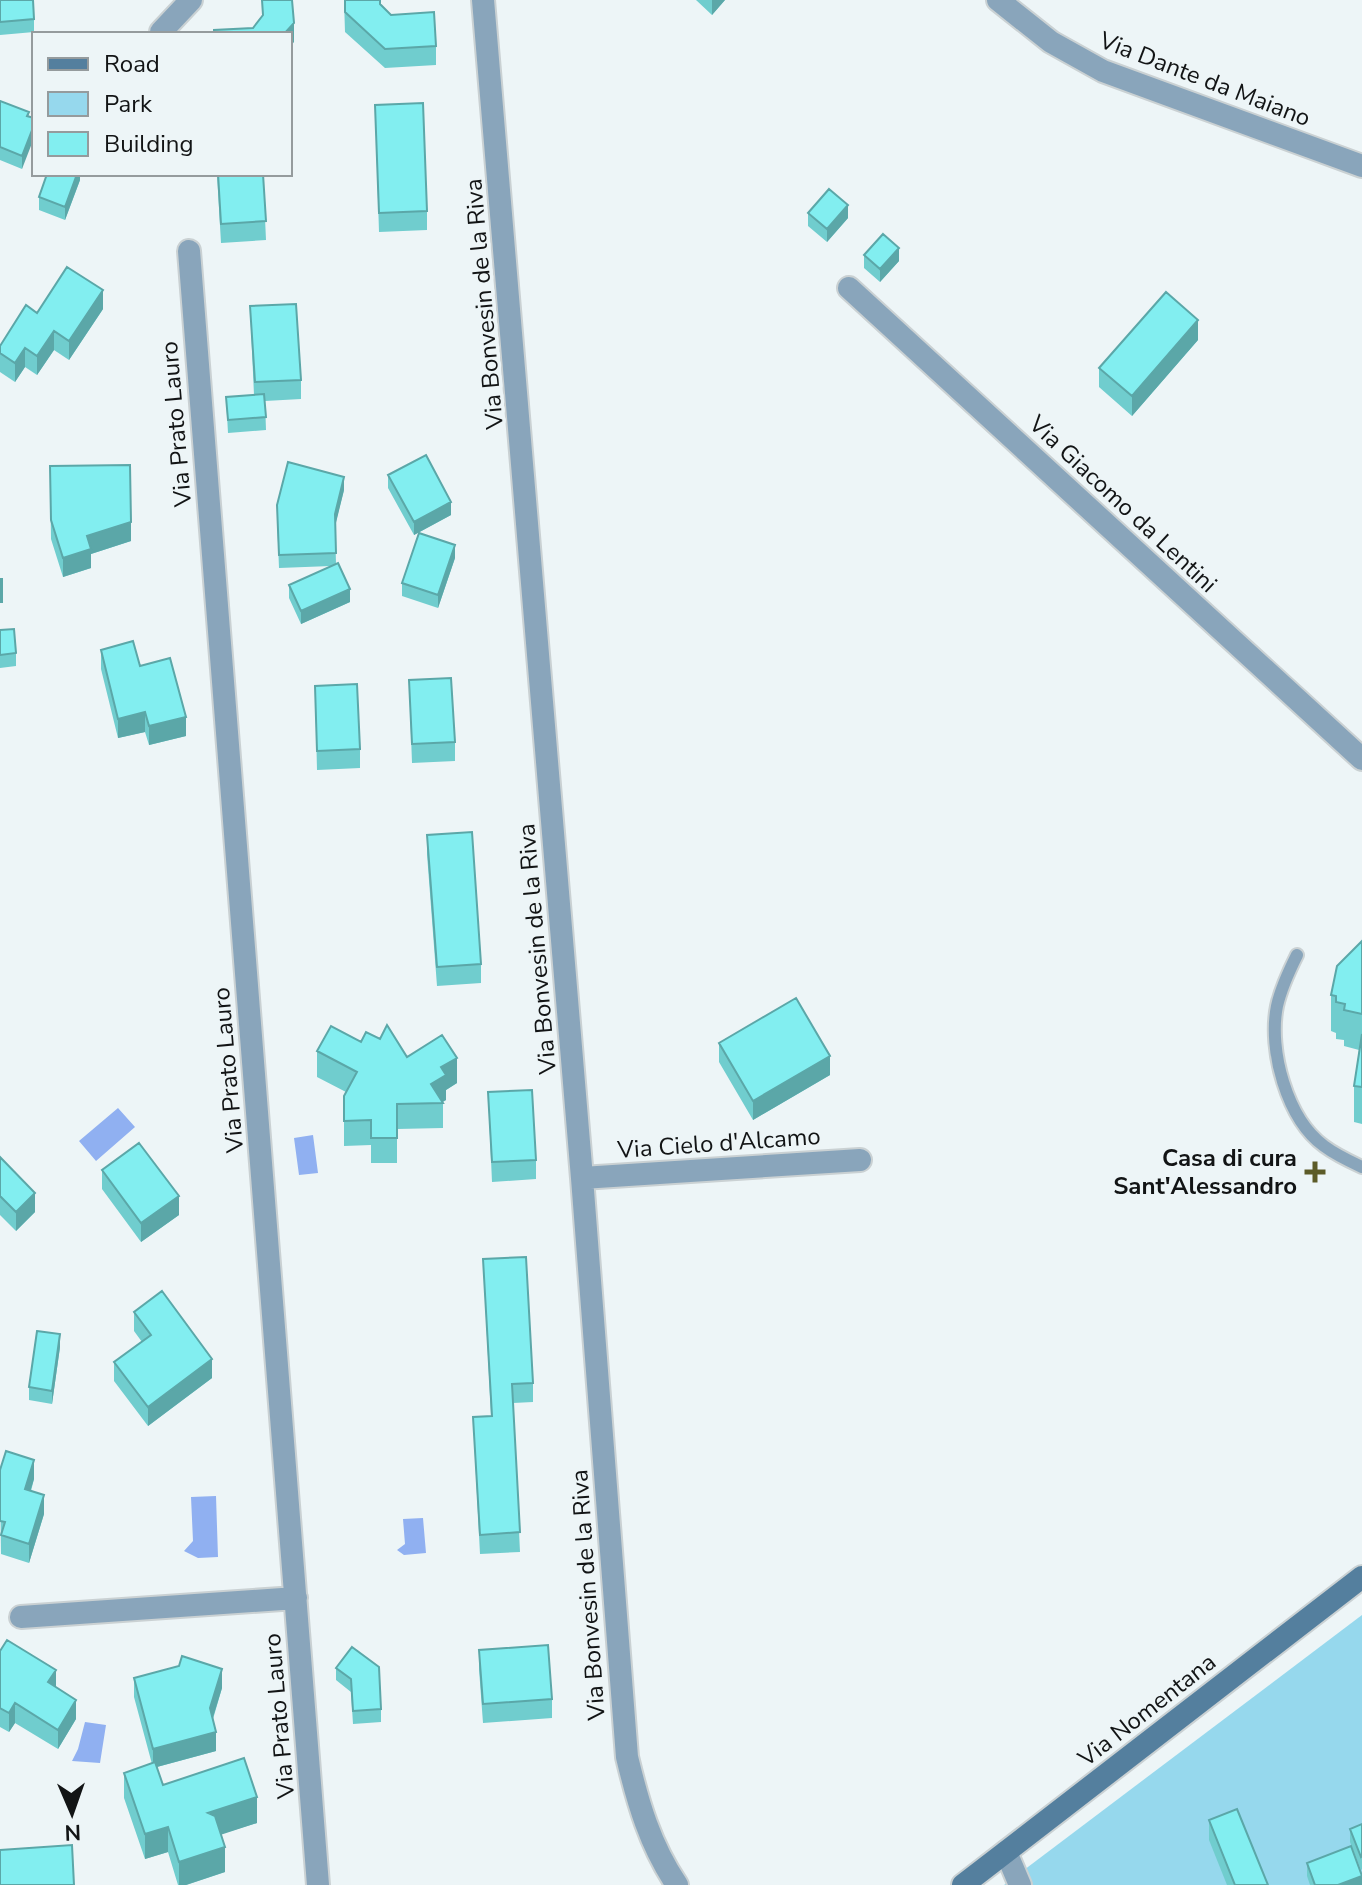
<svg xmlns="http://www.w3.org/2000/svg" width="1362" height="1885" font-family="'Nunito Sans',sans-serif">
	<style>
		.green { fill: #96d8ed }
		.water { fill: #90b0f1 }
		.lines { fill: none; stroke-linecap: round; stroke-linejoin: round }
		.service-casing { stroke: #cad1d3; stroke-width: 16 }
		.minor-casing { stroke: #cad1d3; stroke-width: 26 }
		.secondary-casing { stroke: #cad1d3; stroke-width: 26 }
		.service { stroke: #89a5bb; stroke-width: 12 }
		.minor { stroke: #89a5bb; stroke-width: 22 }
		.secondary { stroke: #547f9e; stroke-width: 22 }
		.wall { fill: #70cdce }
		.shaded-wall { fill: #5ba7a8 }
		.building { fill: #82eef0; stroke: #5ba7a8; stroke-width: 2 }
		.poi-dot { fill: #5c5b28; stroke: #edf5f7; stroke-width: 3 }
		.labels { text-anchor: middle; stroke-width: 7; stroke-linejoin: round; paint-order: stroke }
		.street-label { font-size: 24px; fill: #121415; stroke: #edf5f7 }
		.poi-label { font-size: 24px; font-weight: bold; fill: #121415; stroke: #edf5f7; text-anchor: end }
	</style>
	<rect width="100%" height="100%" fill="#edf5f7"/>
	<path class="green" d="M1362,1615V1885H1004Z"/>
	<path class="water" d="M118,1108L135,1127L96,1161L79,1141Z
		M313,1135L318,1173L299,1175L294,1138Z
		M216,1496L218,1557L198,1558L184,1551L193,1541L191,1497Z
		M423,1518L426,1553L404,1555L397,1550L405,1544L403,1519Z
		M85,1722L106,1725L100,1763L72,1761L78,1749Z"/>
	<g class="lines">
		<defs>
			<path id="service" d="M1297,955C1289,971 1281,988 1277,1006C1268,1050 1287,1119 1324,1146C1336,1155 1349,1161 1362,1167"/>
			<path id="minor" d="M483,0L582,1178L627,1757C638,1803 650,1845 677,1885
				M998,0L1051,42L1103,71L1362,166
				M161,32L191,0
				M189,251L318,1885
				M849,288L1362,759
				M582,1178L860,1160
				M21,1617L296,1598
				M1006,1852L1020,1885"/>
			<path id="secondary" d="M963,1885L1362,1577"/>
		</defs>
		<use href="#service" class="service-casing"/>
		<use href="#minor" class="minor-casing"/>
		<use href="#secondary" class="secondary-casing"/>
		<use href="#service" class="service"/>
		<use href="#minor" class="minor"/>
		<use href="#secondary" class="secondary"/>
	</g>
	<path class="wall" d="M0,0L34,19V32L0,35Z
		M344,0H380V4L391,15L436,46V65L385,68L345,32Z
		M696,0H725L712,15Z
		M0,101L29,112L22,169L0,160Z
		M375,105L427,211V230L379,232Z
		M80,174V180L65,220L39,210V197Z
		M217,174H263L266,240L221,243Z
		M808,213L848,218L827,242L808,226Z
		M864,255L899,261L880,282L864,268Z
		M250,306L301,380V399L265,401L266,430L228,433L226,397L254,395Z
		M103,309L69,360L54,350L37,375L25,367L15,382L0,372V346L37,313Z
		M1198,340L1132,416L1099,387V368Z
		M50,466L131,541L91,554V568L63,577L51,539Z
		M388,475L451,515L414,535L388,488Z
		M344,490L335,525L336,564L350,602L301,624L289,598V585L331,566L279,568L277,518Z
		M455,558L438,608L402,596V583Z
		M0,630L16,653V666L0,668Z
		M101,650L140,666L186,736L149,745L145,732L118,738L101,669Z
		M409,680L455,742V761L412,763Z
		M315,686L360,749V768L317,770Z
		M427,835L481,964V983L437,986L427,854Z
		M1362,941V1124L1354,1122V1086L1359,1050L1344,1046V1040L1336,1039V1033L1331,1031V995Z
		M361,1042L407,1057L457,1083L446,1090V1100L443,1102V1128L397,1129V1163H371V1145L344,1146V1096L346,1092L317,1077V1051Z
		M719,1043L830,1075L753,1120L719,1062Z
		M488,1092L536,1160V1179L492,1182Z
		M0,1157L35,1212L16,1231L0,1215Z
		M102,1170L179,1215L141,1242L102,1189Z
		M483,1259L533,1383V1402L513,1403L520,1552L480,1554L473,1417L491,1416Z
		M134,1312L212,1378L148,1426L114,1381V1362L142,1342L134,1331Z
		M60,1347L52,1404L29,1400V1387Z
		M0,1470L34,1479L31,1491L44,1514L29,1563L1,1554Z
		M352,1647L381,1709V1722L353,1724L351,1692L336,1680V1668Z
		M479,1650L552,1699V1718L483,1723L479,1669Z
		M0,1651L56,1687L76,1719L58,1749L15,1723L9,1732L0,1727Z
		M134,1678L222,1688L213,1719L216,1751L157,1767L163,1785L257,1823L221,1834L225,1872L186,1885H178L168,1852L145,1859L124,1798V1773L152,1764L134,1697Z
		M1209,1820L1268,1885H1227L1209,1840Z
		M1362,1824V1869L1361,1870L1350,1842V1829Z
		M1307,1863L1362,1885H1310L1307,1876Z"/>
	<path class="shaded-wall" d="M712,0H725L712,15Z
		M294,23V42L290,47V34H284Z
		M34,125V138L22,169V156Z
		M77,174H80V180L65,220V207Z
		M848,205V218L827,242V229Z
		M899,248V261L880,282V269Z
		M103,290V309L69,360V341Z
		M1198,320V340L1132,416V396Z
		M54,331V350L37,375V356Z
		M25,348V367L15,382V363Z
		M344,477V490L335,527V514Z
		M451,502V515L414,535V522Z
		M131,522V541L91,554V568L63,577V558L87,536Z
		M455,545V558L438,608V595Z
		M0,578H3V603H0Z
		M350,589V602L301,624V611Z
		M145,712V732L118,738V719Z
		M186,717V736L149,745V726Z
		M830,1056V1075L753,1120V1101Z
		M457,1058V1083L446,1090V1100L440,1103L431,1084L441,1067Z
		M35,1193V1212L16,1231V1212Z
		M179,1196V1215L141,1242V1223Z
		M60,1334V1347L52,1404V1391Z
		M212,1359V1378L148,1426V1407Z
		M34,1460V1479L25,1508V1489Z
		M44,1495V1514L29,1563V1544Z
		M222,1669V1688L210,1727V1708Z
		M56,1670V1689L48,1682Z
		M76,1700V1719L58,1749V1730Z
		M15,1703V1723L9,1732V1713Z
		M216,1732V1751L153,1768V1749Z
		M257,1797V1823L208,1839V1813Z
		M168,1827V1852L145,1859V1834Z
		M225,1847V1872L186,1885H179V1862Z
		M1362,1876V1885H1338Z"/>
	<path class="building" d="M0,0H33L34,19L0,22Z
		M262,0H292L294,23L284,34H214V30L253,28L263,15Z
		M345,0H380V4L391,15L434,12L436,46L385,49L345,12Z
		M0,101L29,112L27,116L34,118V125L22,156L0,147Z
		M423,103L427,211L379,213L375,105Z
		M47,174H77L65,207L39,197Z
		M218,174H263L266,221L221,224Z
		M829,189L848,205L827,229L808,213Z
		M883,234L899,248L880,269L864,255Z
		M67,267L103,290L69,341L54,331L37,356L25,348L15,363L0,353V346L26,305L37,313Z
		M1166,292L1198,320L1132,396L1099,368Z
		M296,304L301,380L255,382L250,306Z
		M264,394L266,417L228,420L226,397Z
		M426,455L451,502L414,522L388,475Z
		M288,462L344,477L335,514L336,553L279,555L277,505Z
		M130,465L131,522L87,536L91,549L63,558L51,520L50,466Z
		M419,533L455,545L438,595L402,583Z
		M338,563L350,589L301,611L289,585Z
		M14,629L16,653L0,655V630Z
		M133,641L140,666L170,658L186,717L149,726L145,712L118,719L101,650Z
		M451,678L455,742L412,744L409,680Z
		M357,684L360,749L317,751L315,686Z
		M472,832L481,964L437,967L427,835Z
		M1362,941V1014L1344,1010L1345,1004L1336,1002V996L1331,995L1337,966Z
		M796,998L830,1056L753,1101L719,1043Z
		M387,1025L407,1057L442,1035L457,1058L441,1067L446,1075L431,1084L443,1103L397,1104V1138H371V1120L344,1121V1096L357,1072L317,1051L331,1026L361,1042L366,1032L380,1039Z
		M1362,1034V1087L1354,1086Z
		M532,1090L536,1160L492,1162L488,1092Z
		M139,1143L179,1196L141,1223L102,1170Z
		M0,1157L35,1193L16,1212L0,1196Z
		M526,1257L533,1383L512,1384L520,1532L480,1535L473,1417L492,1416L483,1259Z
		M162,1291L212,1359L148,1407L114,1362L151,1335L134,1312Z
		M37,1331L60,1334L52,1391L29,1387Z
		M6,1451L34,1460L25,1489L44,1495L29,1544L1,1535L5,1522L0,1521V1470Z
		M7,1640L56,1670L48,1682L76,1700L58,1730L15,1703L9,1713L0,1708V1651Z
		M548,1645L552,1699L483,1704L479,1650Z
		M352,1647L379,1667L381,1709L353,1711L351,1679L336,1668Z
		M182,1656L222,1669L210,1708L216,1732L153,1749L134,1678L179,1666Z
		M244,1758L257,1797L208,1813L215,1816L225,1847L179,1862L168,1827L145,1834L124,1773L155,1762L163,1785Z
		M1237,1809L1268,1885H1235L1209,1820Z
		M1362,1824V1856L1361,1857L1350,1829Z
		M72,1845L74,1885H0V1850Z
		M1351,1846L1362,1876L1338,1885H1315L1307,1863Z"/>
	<path class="poi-dot" d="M1311 1160h8v8h8v8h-8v8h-8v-8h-8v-8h8z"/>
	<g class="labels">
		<g class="street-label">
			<text transform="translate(1205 79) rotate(21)" y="8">Via Dante da Maiano</text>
			<text transform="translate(484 304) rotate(-95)" y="8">Via Bonvesin de la Riva</text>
			<text transform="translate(176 424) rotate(-95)" y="8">Via Prato Lauro</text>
			<text transform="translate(1123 504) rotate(43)" y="8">Via Giacomo da Lentini</text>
			<text transform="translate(537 949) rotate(-95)" y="8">Via Bonvesin de la Riva</text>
			<text transform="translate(228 1070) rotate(-95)" y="8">Via Prato Lauro</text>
			<text transform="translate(719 1143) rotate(-4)" y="8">Via Cielo d'Alcamo</text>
			<text transform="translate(588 1595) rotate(-94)" y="8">Via Bonvesin de la Riva</text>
			<text transform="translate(1147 1710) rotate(-38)" y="8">Via Nomentana</text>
			<text transform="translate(279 1716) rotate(-95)" y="8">Via Prato Lauro</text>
		</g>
		<g class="poi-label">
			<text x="1297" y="1166">Casa di cura<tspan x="1297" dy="28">Sant'Alessandro</tspan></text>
		</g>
	</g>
	<rect x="32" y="32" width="260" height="144" fill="#edf5f7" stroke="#959b9d" stroke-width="2"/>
	<rect x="48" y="58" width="40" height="12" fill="#547f9e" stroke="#959b9d" stroke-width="2"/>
	<text x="104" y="72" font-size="24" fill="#121415">Road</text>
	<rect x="48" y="92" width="40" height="24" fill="#96d8ed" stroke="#959b9d" stroke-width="2"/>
	<text x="104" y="112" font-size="24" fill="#121415">Park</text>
	<rect x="48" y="132" width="40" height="24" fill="#82eef0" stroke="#959b9d" stroke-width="2"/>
	<text x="104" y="152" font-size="24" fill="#121415">Building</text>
	<g transform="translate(72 1813) rotate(178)" stroke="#edf5f7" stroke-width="6" paint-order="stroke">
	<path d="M0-6L14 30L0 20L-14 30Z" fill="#121415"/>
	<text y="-12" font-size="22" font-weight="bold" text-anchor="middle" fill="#121415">N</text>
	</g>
</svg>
